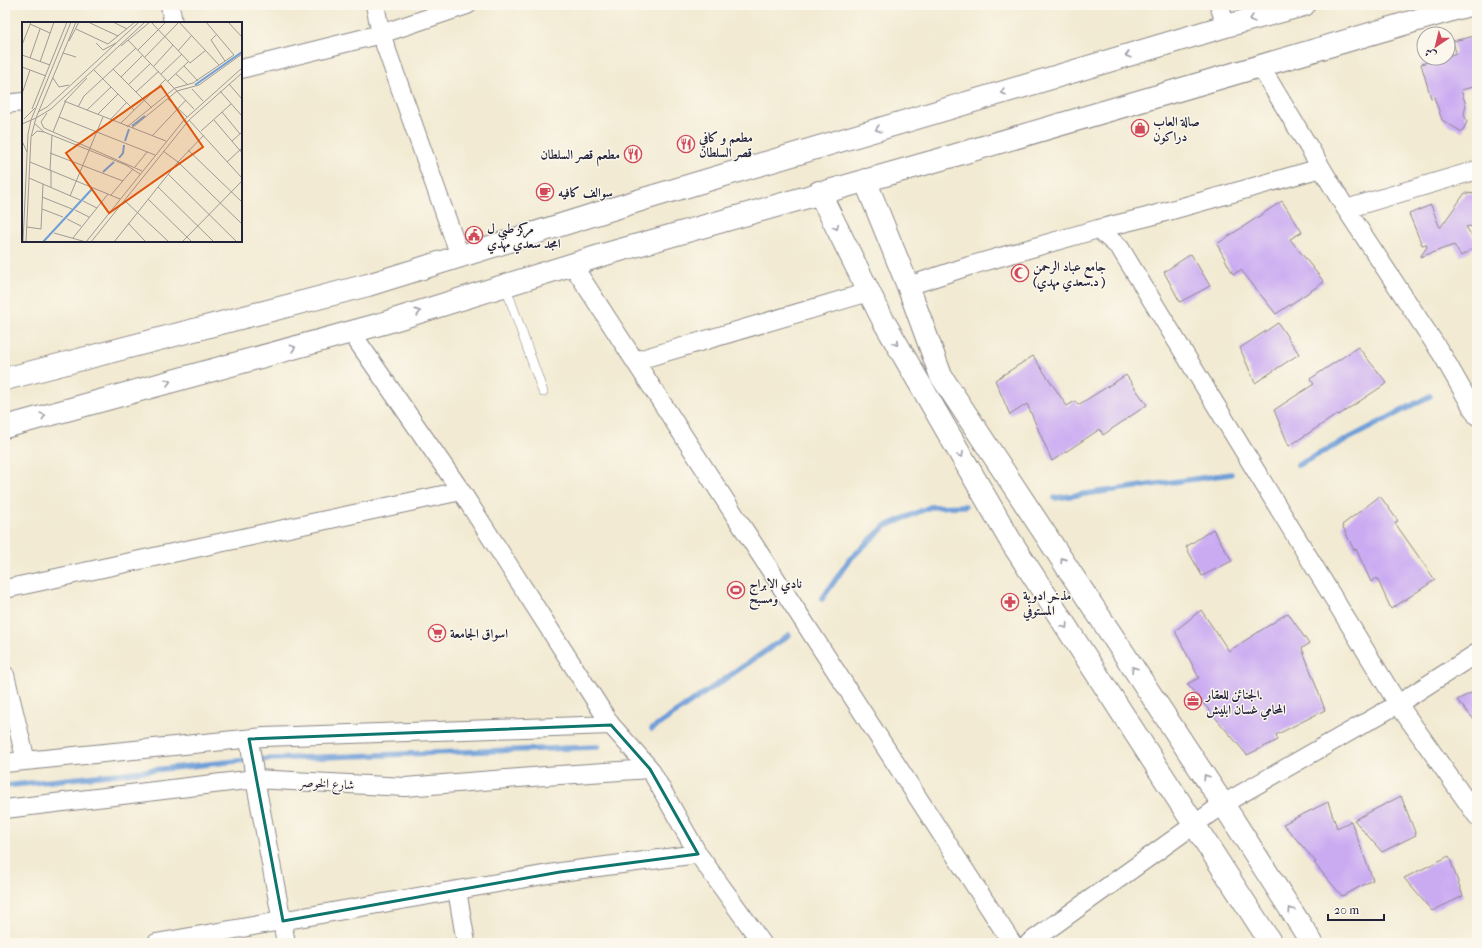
<svg xmlns="http://www.w3.org/2000/svg" width="1482" height="948" font-family="'IM FELL French Canon',Amiri,serif">
	<style>
		.lines { fill: none; stroke-linecap: round; stroke-linejoin: round }
		.stream { stroke: #6e9ed8; stroke-width: 5.5 }
		.building { fill: #caabf2 }
		.lane-casing { stroke: #8a8686; stroke-width: 10 }
		.street-casing { stroke: #8a8686; stroke-width: 20 }
		.secondary-casing { stroke: #8a8686; stroke-width: 24 }
		.lane { stroke: #fff; stroke-width: 9 }
		.street { stroke: #fff; stroke-width: 18 }
		.secondary { stroke: #fff; stroke-width: 22 }
		.oneway { stroke: #9c9ca7 }
		.marked { fill: none; stroke: #0f766e; stroke-width: 3; stroke-linejoin: round }
		.labels { text-anchor: middle; stroke-width: 3; stroke-linejoin: round; paint-order: stroke }
		.poi-label { font-size: 13px; font-weight: bold; fill: #22223b; stroke: #fbf7ec; text-anchor: start }
		.street-label { font-size: 13px; fill: #22223b; stroke: #fbf7ec }
		.inset-river { fill: none; stroke: #6e9ed8; stroke-width: 2 }
		.inset-road { fill: none; stroke: #9f9a96; stroke-width: 1 }
		.view { fill: #de560e; fill-opacity: 0.15; stroke: #de560e; stroke-width: 2 }
		.inset-edge { fill: none; stroke: #22223b; stroke-width: 2 }
	</style>
	<rect width="100%" height="100%" fill="#fbf7ec"/>
	<filter id="ink" filterUnits="userSpaceOnUse"><feTurbulence type="fractalNoise" baseFrequency=".025" numOctaves="2"/><feDisplacementMap in="SourceGraphic" scale="8" xChannelSelector="R" yChannelSelector="G"/><feConvolveMatrix kernelMatrix="1 2 1 2 8 2 1 2 1" color-interpolation-filters="sRGB"/></filter>
	<filter id="wash" filterUnits="userSpaceOnUse"><feTurbulence type="fractalNoise" baseFrequency=".012" numOctaves="4" result="noise"/><feDisplacementMap in="SourceGraphic" scale="16" xChannelSelector="R" yChannelSelector="G"/><feGaussianBlur stdDeviation="0.9" result="paint"/><feColorMatrix in="noise" values="0 0 0 0 0 0 0 0 0 0 0 0 0 0 0 0 0 1.4 0 .05"/><feComposite in="paint" operator="in"/></filter>
	<g filter="url(#wash)">
		<rect width="100%" height="100%" fill="#f2ead2"/>
		<g class="lines">
			<path class="stream" d="M1298,465L1430,396
				M1055,498L1231,474
				M822,599L849,560L884,527L930,507L965,506
				M652,729L789,635
				M5,786L246,760L598,747"/>
		</g>
		<g id="blocks">
			<path class="building" d="M1475,36L1477,43V86L1461,90L1466,105L1464,114L1467,122L1462,132L1442,120L1434,97L1431,98L1421,64L1441,58H1448V56L1456,53L1453,41Z
				M1465,193L1477,194V225L1466,227L1477,243V246L1461,256L1454,245L1420,257L1427,247L1426,244L1422,245L1409,214L1431,205L1440,228Z
				M1282,201L1302,232L1290,239L1324,282L1276,314L1241,270L1233,274L1217,244Z
				M1191,254L1210,286L1180,302L1164,272Z
				M1278,323L1299,354L1255,383L1240,348Z
				M1358,347L1387,383L1339,415L1338,414L1289,446L1274,410L1314,384L1310,379Z
				M1033,356L1067,406L1075,401L1078,405L1126,375L1147,405L1103,435L1100,429L1052,461L1027,404L1010,415L995,380Z
				M1380,496L1398,521L1395,523L1435,580L1391,609L1377,578L1371,582L1356,549L1354,550L1342,525Z
				M1213,529L1232,561L1202,576L1186,547Z
				M1201,610L1229,651L1288,613L1309,644L1302,648L1325,710L1276,735L1278,740L1247,755L1187,684L1199,678L1175,631Z
				M1477,690V723L1457,700Z
				M1401,796L1416,835L1382,852L1354,820Z
				M1328,802L1337,828L1351,821L1373,880L1342,896L1314,863L1316,862L1283,824Z
				M1449,856L1463,896L1432,911L1404,878Z"/>
		</g>
	</g>
	<g filter="url(#ink)">
		<use href="#blocks" fill-opacity="0" stroke="#8a8686" stroke-width="1"/>
		<g class="lines">
			<defs>
				<path id="lane" d="M505,285L543,392"/>
				<path id="street" d="M170,5L173,23
					M375,5L381,34L460,256
					M1219,5L1226,26
					M1260,66L1346,209L1443,356L1477,416
					M241,69L381,34L467,5
					M5,104L23,102
					M1346,209L1477,170
					M1098,229L1120,248L1398,704L1477,816
					M572,264L1012,943
					M908,286L969,266L1098,229L1147,217L1321,168
					M351,332L461,491L611,725L650,769L698,854L762,943
					M635,361L869,292
					M5,589L461,491
					M5,675L26,761
					M249,739L255,779L286,943
					M5,763L264,737L611,725
					M5,809L255,779L405,787L545,776L650,769
					M457,890L466,943
					M156,943L560,872L698,854
					M1029,943L1223,804L1398,704L1477,653"/>
				<path id="secondary" d="M865,180L908,286L941,376L1223,804L1312,943
					M819,192L883,320L1010,540L1271,943
					M5,379L368,285L644,199L1226,26L1304,5
					M5,427L384,323L606,254L949,157L1469,5"/>
			</defs>
			<use href="#lane" class="lane-casing"/>
			<use href="#street" class="street-casing"/>
			<use href="#secondary" class="secondary-casing"/>
			<use href="#lane" class="lane"/>
			<use href="#street" class="street"/>
			<use href="#secondary" class="secondary"/>
		</g>
		<defs><path id="oneway-chevron" d="M-2-3.5L2.5 0L-2 3.5" fill="none" stroke-width="1.6" stroke-linecap="round" stroke-linejoin="round"/></defs>
		<g class="oneway">
			<use href="#oneway-chevron" transform="translate(1252 19) rotate(165)"/>
			<use href="#oneway-chevron" transform="translate(1128 55) rotate(163)"/>
			<use href="#oneway-chevron" transform="translate(1003 92) rotate(163)"/>
			<use href="#oneway-chevron" transform="translate(878 129) rotate(163)"/>
			<use href="#oneway-chevron" transform="translate(836 227) rotate(63)"/>
			<use href="#oneway-chevron" transform="translate(418 312) rotate(-17)"/>
			<use href="#oneway-chevron" transform="translate(896 343) rotate(60)"/>
			<use href="#oneway-chevron" transform="translate(293 348) rotate(-15)"/>
			<use href="#oneway-chevron" transform="translate(168 382) rotate(-15)"/>
			<use href="#oneway-chevron" transform="translate(43 416) rotate(-15)"/>
			<use href="#oneway-chevron" transform="translate(961 455) rotate(60)"/>
			<use href="#oneway-chevron" transform="translate(1063 560) rotate(-123)"/>
			<use href="#oneway-chevron" transform="translate(1065 626) rotate(57)"/>
			<use href="#oneway-chevron" transform="translate(1134 669) rotate(-123)"/>
			<use href="#oneway-chevron" transform="translate(1206 777) rotate(-123)"/>
			<use href="#oneway-chevron" transform="translate(1291 910) rotate(-123)"/>
		</g>
	</g>
	<path class="marked" d="M611,725L650,769L698,854L560,872L283,921L249,739Z"/>
	<defs>
		<symbol id="shop-ring" viewBox="-11 -11 22 22"><circle r="9.5" fill="#fbf7ec" stroke="#d1495b" stroke-width="1.5"/><path d="M-5-2.5h2.3a2.7 3.5 0 0 1 5.4 0H5L5.5 6h-11ZM-1.5-2.5h3a1.5 2.3 0 0 0-3 0Z" fill="#d1495b"/></symbol>
		<symbol id="restaurant-ring" viewBox="-11 -11 22 22"><circle r="9.5" fill="#fbf7ec" stroke="#d1495b" stroke-width="1.5"/><path d="M-5-6h1v4h1v-4h1v4h1v-4h1v5L-1.5 .5V6h-2V.5L-5-1ZM5-6V6H3V1.5H1.5Q1.5-4 5-6Z" fill="#d1495b"/></symbol>
		<symbol id="cafe-ring" viewBox="-11 -11 22 22"><circle r="9.5" fill="#fbf7ec" stroke="#d1495b" stroke-width="1.5"/><path d="M-5.5-4.5H6V0H3Q3 3.5 0 3.5H-2.5Q-5.5 3.5-5.5 0ZM3-3.2v2h1.7v-2ZM-6 4.5H4V6H-6Z" fill="#d1495b"/></symbol>
		<symbol id="civic-ring" viewBox="-11 -11 22 22"><circle r="9.5" fill="#fbf7ec" stroke="#d1495b" stroke-width="1.5"/><path d="M-.6-6.5H3V-4.5H.6V-3L4-1V1h2V6H-6V1h2V-1L-.6-3ZM-1.2 2.5V6h2.4V2.5Z" fill="#d1495b"/></symbol>
		<symbol id="mosque-ring" viewBox="-11 -11 22 22"><circle r="9.5" fill="#fbf7ec" stroke="#d1495b" stroke-width="1.5"/><path d="M3.5-4.9A6 6 0 1 0 3.5 4.9A5 5 0 1 1 3.5-4.9Z" fill="#d1495b"/></symbol>
		<symbol id="stadium-ring" viewBox="-11 -11 22 22"><circle r="9.5" fill="#fbf7ec" stroke="#d1495b" stroke-width="1.5"/><path d="M0-5a6.5 5 0 1 0 0 10a6.5 5 0 1 0 0-10ZM-3.5-1.8h7v3.6h-7Z" fill="#d1495b"/></symbol>
		<symbol id="pharmacy-ring" viewBox="-11 -11 22 22"><circle r="9.5" fill="#fbf7ec" stroke="#d1495b" stroke-width="1.5"/><path d="M-2-6h4v4h4v4h-4v4h-4v-4h-4v-4h4Z" fill="#d1495b"/></symbol>
		<symbol id="supermarket-ring" viewBox="-11 -11 22 22"><circle r="9.5" fill="#fbf7ec" stroke="#d1495b" stroke-width="1.5"/><path d="M-6-5.5h2.5l.6 2H6L4.5 2H-2.5L-4.4-4H-6ZM-1.5 3.2a1.3 1.3 0 1 0 .1 0ZM3 3.2a1.3 1.3 0 1 0 .1 0Z" fill="#d1495b"/></symbol>
		<symbol id="office-ring" viewBox="-11 -11 22 22"><circle r="9.5" fill="#fbf7ec" stroke="#d1495b" stroke-width="1.5"/><path d="M-6-3h4V-5.5h4V-3h4V5H-6ZM-1-4.5V-3h2v-1.5ZM-6 0V1H6V0Z" fill="#d1495b"/></symbol>
	</defs>
	<g fill-rule="evenodd">
		<use href="#shop-ring" x="1130" y="118" width="20" height="20"/>
		<use href="#restaurant-ring" x="676" y="134" width="20" height="20"/>
		<use href="#restaurant-ring" x="623" y="144" width="20" height="20"/>
		<use href="#cafe-ring" x="535" y="182" width="20" height="20"/>
		<use href="#civic-ring" x="464" y="225" width="20" height="20"/>
		<use href="#mosque-ring" x="1010" y="263" width="20" height="20"/>
		<use href="#stadium-ring" x="726" y="580" width="20" height="20"/>
		<use href="#pharmacy-ring" x="1000" y="592" width="20" height="20"/>
		<use href="#supermarket-ring" x="427" y="623" width="20" height="20"/>
		<use href="#office-ring" x="1183" y="691" width="20" height="20"/>
	</g>
	<g class="labels">
		<g class="poi-label">
			<text x="1153" y="126">صالة العاب<tspan x="1153" dy="15">دراكون</tspan></text>
			<text x="699" y="142">مطعم و كافي<tspan x="699" dy="15">قصر السلطان</tspan></text>
			<text x="620" y="159" text-anchor="end">مطعم قصر السلطان</text>
			<text x="558" y="197">سوالف كافيه</text>
			<text x="487" y="233">مركز طبي ل<tspan x="487" dy="15">امجد سعدي مهدي</tspan></text>
			<text x="1033" y="271">جامع عباد الرحمن<tspan x="1033" dy="15">(د.سعدي مهدي )</tspan></text>
			<text x="749" y="588">نادي الابراج<tspan x="749" dy="15">ومسبح</tspan></text>
			<text x="1023" y="600">مذخر ادویة<tspan x="1023" dy="15">المستوفي</tspan></text>
			<text x="450" y="638">اسواق الجامعة</text>
			<text x="1206" y="699">الجنائن للعقار.<tspan x="1206" dy="15">المحامي غسان ابليش</tspan></text>
		</g>
		<g class="street-label">
			<text transform="translate(327 783) rotate(3)" y="5">شارع الخوصر</text>
		</g>
	</g>
	<g transform="translate(22 22)">
		<rect width="220" height="220" fill="#f2ead2"/>
		<path class="inset-river" d="M173,63L220,30M110,104L123,94M103,119L107,107M97,136L101,131L102,123M81,150L92,140M21,220L70,167"/>
		<path class="inset-road" d="M66,0L96,14M91,0L105,7M129,0L168,41L184,28M157,0L197,43M206,0L220,15M8,2L28,11M54,7L86,22L113,0M195,12L189,18L203,39M106,18L172,87M47,19L57,0M74,21L81,28L94,21M0,23L9,0M99,24L128,0M116,28L144,0M156,29L170,13M41,31L54,35M0,33L28,43M123,35L157,0M8,36L18,7M18,40L32,0M132,44L151,23M162,44L176,59M0,45L24,54M91,47L130,86M72,48L112,88M139,52L160,32M154,52L166,63M99,55L121,33M31,56L37,65L47,63M146,59L167,39M207,62L220,77M106,63L129,41M170,67L181,79M198,69L220,94M114,70L137,49M0,72L8,48M146,77L165,95M42,79L144,119M56,85L62,74L114,26M10,87L45,0M65,88L89,65M16,90L25,85L117,0M200,90L218,112M25,91L19,100L22,106L120,149M76,92L96,72M37,95L133,133M2,97L13,86M9,98L49,0M88,98L105,80M167,98L220,156M192,98L220,131M12,101L22,110L104,143L118,152M99,101L144,57M0,102L14,96L54,0M105,105L153,66L171,61L212,33L184,0M110,106L155,69L177,63L220,32M179,109L209,82M31,110L44,78L65,56M10,114L15,109L22,110M130,114L164,78M0,119L5,130M210,119L220,110M166,128L220,180M141,129L156,140L220,202M28,131L101,159M8,140L98,177M205,140L220,126M113,145L125,130M28,148L30,113M29,148V165M146,152L215,220M7,156L58,178M136,165L192,220M89,173L111,147M48,174L81,95M20,175L50,187M126,177L170,220M102,178L147,220M61,179L75,186M20,187L41,195M53,188L67,195M45,197L59,204M106,201L124,220M5,205L19,207L21,162M32,211L64,220M51,216L86,172M1,220L6,112L9,98M4,220L9,115L14,96L29,87L123,0M64,220L162,98L220,46M69,220L167,98L220,51M92,220L156,140L182,113M160,220L220,159"/>
		<path class="view" d="M139,64L181,125L87,191L44,131Z"/>
		<rect width="220" height="220" class="inset-edge"/>
	</g>
	<rect width="1482" height="948" fill="none" stroke="#fbf7ec" stroke-width="20"/>
	<g transform="translate(1436 46) rotate(215)"><circle r="19" fill="#fbf7ec" stroke="#a4a2a5"/>
	<path d="M0-3L7 15L0 10L-7 15Z" fill="#d1495b"/>
	<text y="-6" font-size="11" font-weight="bold" text-anchor="middle" fill="#22223b">ش</text>
	</g>
	<path d="M1328 914v6h56v-6" fill="none" stroke="#22223b" stroke-width="2"/>
	<text x="1334" y="914" font-size="12" fill="#22223b" stroke="#fbf7ec" stroke-width="3" paint-order="stroke">20 m</text>
</svg>
